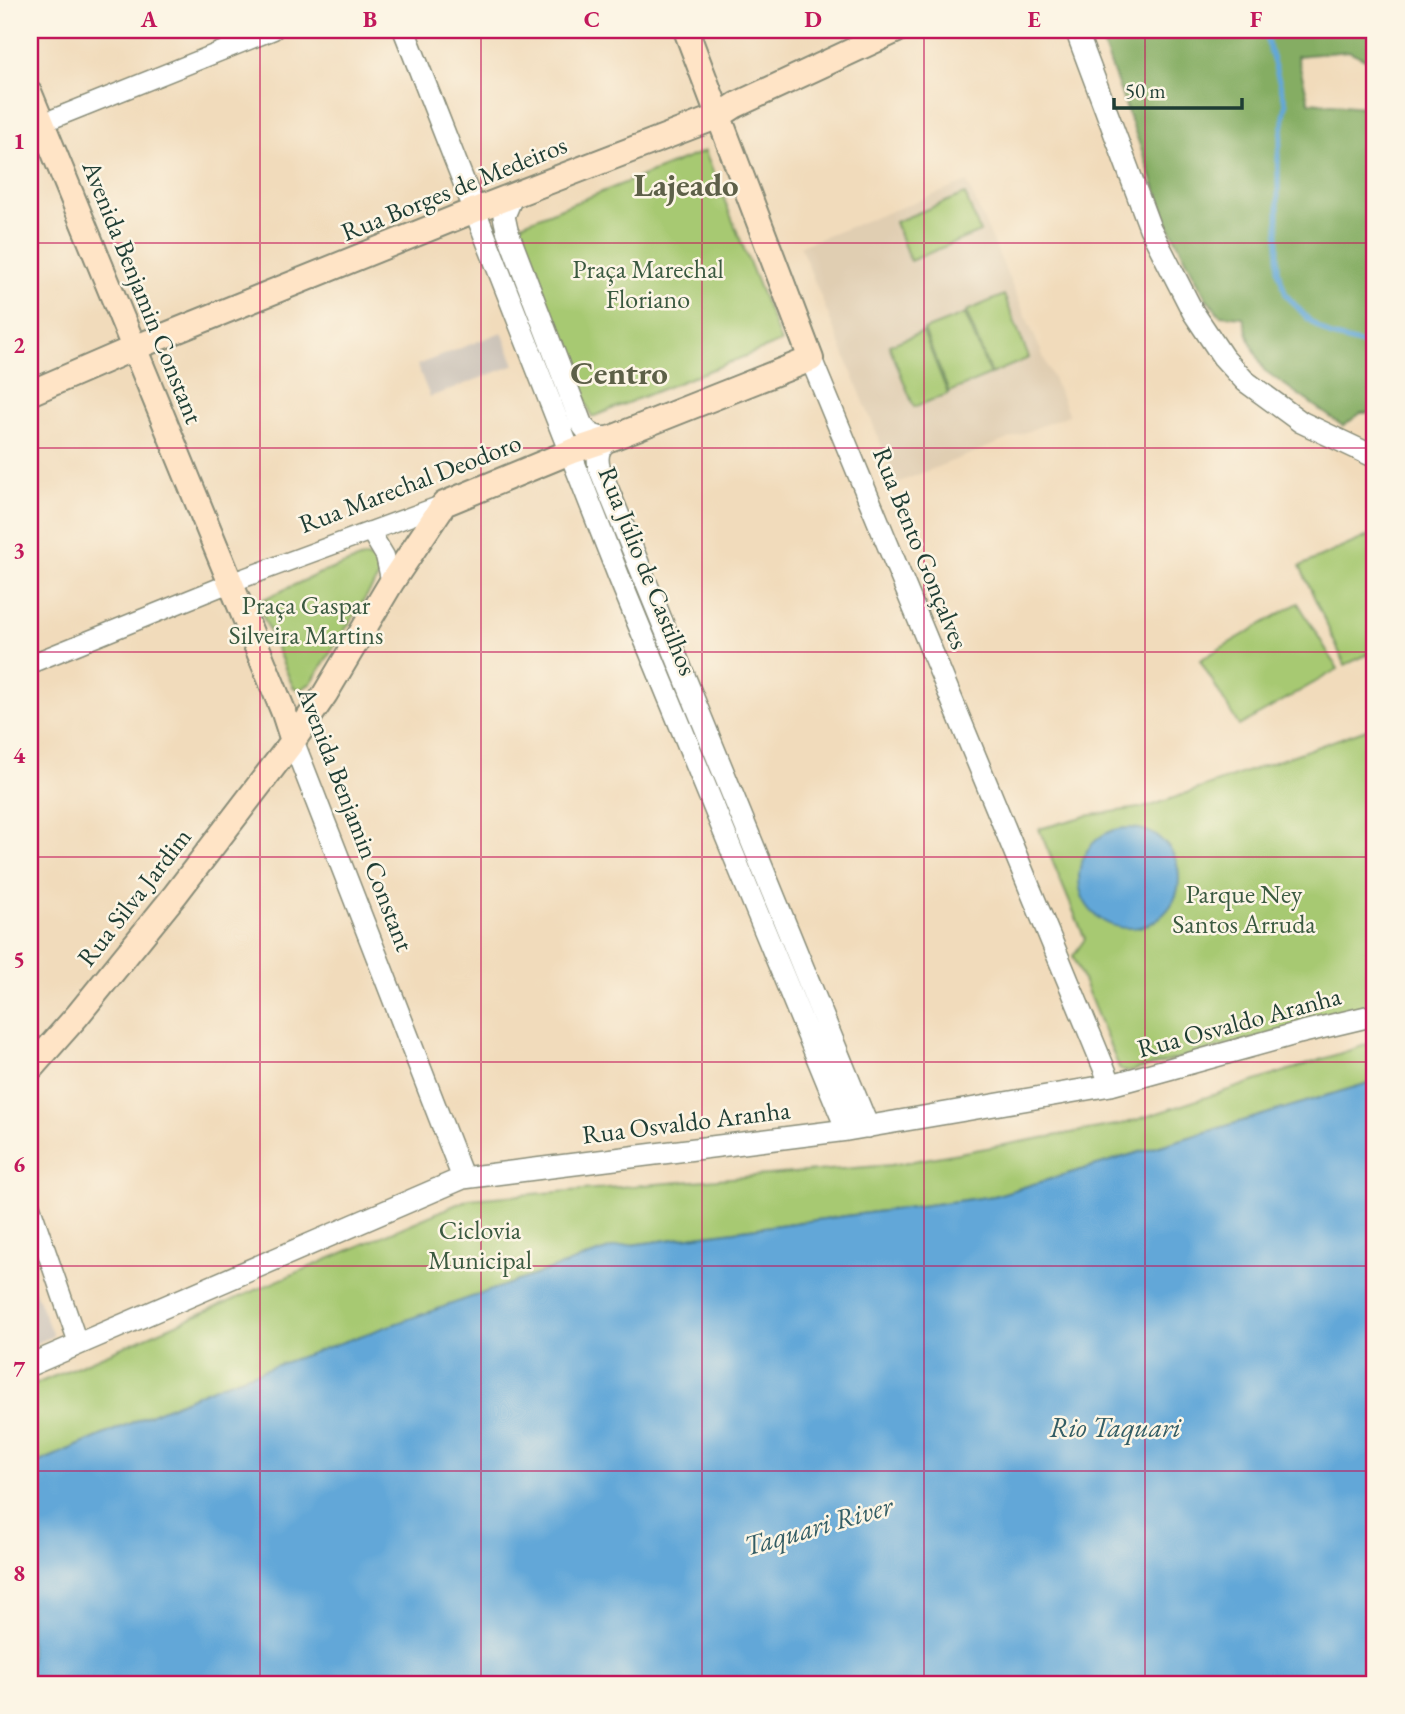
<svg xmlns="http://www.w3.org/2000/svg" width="1405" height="1714" font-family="'EB Garamond',serif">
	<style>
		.built { fill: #e0ceb2 }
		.industrial { fill: #cbc2b8 }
		.green { fill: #a7c972; stroke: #638353; stroke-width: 2 }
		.forest { fill: #85ad64; stroke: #52754c; stroke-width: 2 }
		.water { fill: #62a7d8; stroke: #407286; stroke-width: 2 }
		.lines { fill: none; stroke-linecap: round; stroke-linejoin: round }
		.stream { stroke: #62a7d8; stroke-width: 5 }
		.minor-casing { stroke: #888c78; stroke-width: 21 }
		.tertiary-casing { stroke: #888c78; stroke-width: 24 }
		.secondary-casing { stroke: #888c78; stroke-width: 28 }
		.minor { stroke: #fff; stroke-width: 18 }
		.tertiary { stroke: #fff; stroke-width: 21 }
		.secondary { stroke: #ffe4c6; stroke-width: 24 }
		.grid { fill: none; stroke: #c2185b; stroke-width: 2; stroke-opacity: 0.55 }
		.labels { text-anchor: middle; stroke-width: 5; stroke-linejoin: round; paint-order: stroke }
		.street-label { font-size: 26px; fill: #1f3d34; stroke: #fcf5e5 }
		.park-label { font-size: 26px; fill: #3a5940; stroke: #fcf5e5 }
		.water-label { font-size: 28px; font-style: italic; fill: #335d65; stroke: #fcf5e5 }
		.district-label { font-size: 33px; font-weight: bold; fill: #5d6048; stroke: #fcf5e5 }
		.neatline { fill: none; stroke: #c2185b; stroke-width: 2.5 }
		.grid-label { font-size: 23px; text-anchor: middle; font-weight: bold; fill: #c2185b }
	</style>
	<rect width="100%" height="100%" fill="#fcf5e5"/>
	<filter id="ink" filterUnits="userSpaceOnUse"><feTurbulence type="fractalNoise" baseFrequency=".0143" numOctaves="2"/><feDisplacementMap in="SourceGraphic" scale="14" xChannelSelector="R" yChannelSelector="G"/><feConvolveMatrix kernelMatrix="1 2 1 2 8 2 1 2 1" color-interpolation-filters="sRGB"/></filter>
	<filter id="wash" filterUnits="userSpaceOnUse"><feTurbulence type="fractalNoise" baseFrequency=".00686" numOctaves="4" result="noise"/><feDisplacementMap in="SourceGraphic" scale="28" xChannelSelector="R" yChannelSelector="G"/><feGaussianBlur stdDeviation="1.57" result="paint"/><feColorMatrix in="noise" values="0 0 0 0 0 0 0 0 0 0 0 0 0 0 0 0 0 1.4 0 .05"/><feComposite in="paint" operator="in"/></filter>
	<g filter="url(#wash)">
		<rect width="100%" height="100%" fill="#f1dbbb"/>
		<path class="built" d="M967,182L1069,415L897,483L800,246Z"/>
		<path class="industrial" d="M502,332L515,365L430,397L417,365Z
			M30,1279L53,1336L30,1346Z"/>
		<path class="green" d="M705,151L781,342L592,417L516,226Z
			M965,194L980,232L910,261L895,222Z
			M1004,295L1029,358L991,374L966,311Z
			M965,314L990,375L949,392L924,330Z
			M923,332L948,394L914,407L889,345Z
			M1375,533V651L1345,665L1300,566Z
			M365,557L375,559L380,566L378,578L311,683L300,690L293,687L260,609V601L318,574Z
			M1298,603L1338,669L1239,726L1200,660Z
			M1375,726V1002L1361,1010L1128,1072L1120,1070L1073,956L1085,939L1039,829L1086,816L1151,806Z
			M1375,1042V1081L994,1196L615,1247L220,1385L30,1466V1383L34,1381L36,1384L469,1199L891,1165L1127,1123Z"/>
		<path class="forest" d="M1098,30H1375V64L1349,51L1297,56L1309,102L1375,108V413H1361L1343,426L1264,370L1250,341L1243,317L1220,315L1206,298L1170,228Z"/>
		<path class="water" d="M1079 878a50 50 0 1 1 100 0a50 50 0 1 1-100 0Z
			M1375,1081V1684H30V1466L220,1385L615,1247L994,1196Z"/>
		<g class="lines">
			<path class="stream" d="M1264,30L1286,104L1278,156V270L1286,295L1309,320L1331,336L1375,347"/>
		</g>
	</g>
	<g filter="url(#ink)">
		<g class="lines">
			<defs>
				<path id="minor" d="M30,128L274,30
					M370,531L385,556L391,583
					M30,664L230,583L444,504
					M30,1204L78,1343"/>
				<path id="tertiary" d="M404,30L619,577L847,1130
					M1076,30L1150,228L1193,312L1223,357L1245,381L1301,422L1375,457
					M512,197L504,216L507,230L581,423C589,436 597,438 612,438
					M811,359L1111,1085
					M612,438C600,445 596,453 599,467L868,1127
					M293,741L463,1178
					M30,1365L463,1178L847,1130L1111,1085L1299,1033L1375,1015"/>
				<path id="secondary" d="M30,94L284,713L293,741
					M30,393L134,348L475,210L719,116L736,105L897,30
					M30,1069L77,1016L175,895L293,741L325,694L391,583L444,504L570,452L612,438L811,359L686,30"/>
			</defs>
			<use href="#minor" class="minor-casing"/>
			<use href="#tertiary" class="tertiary-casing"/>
			<use href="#secondary" class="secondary-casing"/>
			<use href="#minor" class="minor"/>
			<use href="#tertiary" class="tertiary"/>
			<use href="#secondary" class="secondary"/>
		</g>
	</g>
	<path class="grid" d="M260,30V1684M481,30V1684M702,30V1684M924,30V1684M1145,30V1684M30,243H1375M30,448H1375M30,652H1375M30,857H1375M30,1062H1375M30,1266H1375M30,1471H1375"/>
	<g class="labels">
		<g class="street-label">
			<text transform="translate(454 188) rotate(-22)" y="9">Rua Borges de Medeiros</text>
			<text transform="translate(143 292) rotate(68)" y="9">Avenida Benjamin Constant</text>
			<text transform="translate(410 483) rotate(-21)" y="9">Rua Marechal Deodoro</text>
			<text transform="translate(921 548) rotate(68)" y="9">Rua Bento Gonçalves</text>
			<text transform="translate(648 571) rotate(68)" y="9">Rua Júlio de Castilhos</text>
			<text transform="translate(356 819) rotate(69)" y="9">Avenida Benjamin Constant</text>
			<text transform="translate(134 897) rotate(-52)" y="9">Rua Silva Jardim</text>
			<text transform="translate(1239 1022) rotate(-15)" y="9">Rua Osvaldo Aranha</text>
			<text transform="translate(686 1122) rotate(-7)" y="9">Rua Osvaldo Aranha</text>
		</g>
		<g class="park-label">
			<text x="648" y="278">Praça Marechal<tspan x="648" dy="30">Floriano</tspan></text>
			<text x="306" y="614">Praça Gaspar<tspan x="306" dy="30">Silveira Martins</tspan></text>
			<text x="1244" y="903">Parque Ney<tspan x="1244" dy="30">Santos Arruda</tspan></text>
			<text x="480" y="1239">Ciclovia<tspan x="480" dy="30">Municipal</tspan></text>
		</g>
		<g class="water-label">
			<text x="1115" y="1437">Rio Taquari</text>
			<text transform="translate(818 1525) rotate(-16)" y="10">Taquari River</text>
		</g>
		<g class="district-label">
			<text x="686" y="196">Lajeado</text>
			<text x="619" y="384">Centro</text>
		</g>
	</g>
	<rect width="1405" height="1714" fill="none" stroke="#fcf5e5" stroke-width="77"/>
	<path d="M1114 98v10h128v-10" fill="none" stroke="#1f3d34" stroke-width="3.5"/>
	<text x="1125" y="98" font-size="21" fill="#1f3d34" stroke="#fcf5e5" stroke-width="5" paint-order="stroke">50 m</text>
	<rect x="38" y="38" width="1328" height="1638" class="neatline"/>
	<g class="grid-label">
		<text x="149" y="27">A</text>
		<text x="370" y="27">B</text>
		<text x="592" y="27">C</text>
		<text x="813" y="27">D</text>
		<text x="1034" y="27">E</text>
		<text x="1256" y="27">F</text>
		<text x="19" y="149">1</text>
		<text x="19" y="353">2</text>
		<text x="19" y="558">3</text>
		<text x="19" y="763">4</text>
		<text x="19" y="967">5</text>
		<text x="19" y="1172">6</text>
		<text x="19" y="1377">7</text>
		<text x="19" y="1581">8</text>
	</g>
</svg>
